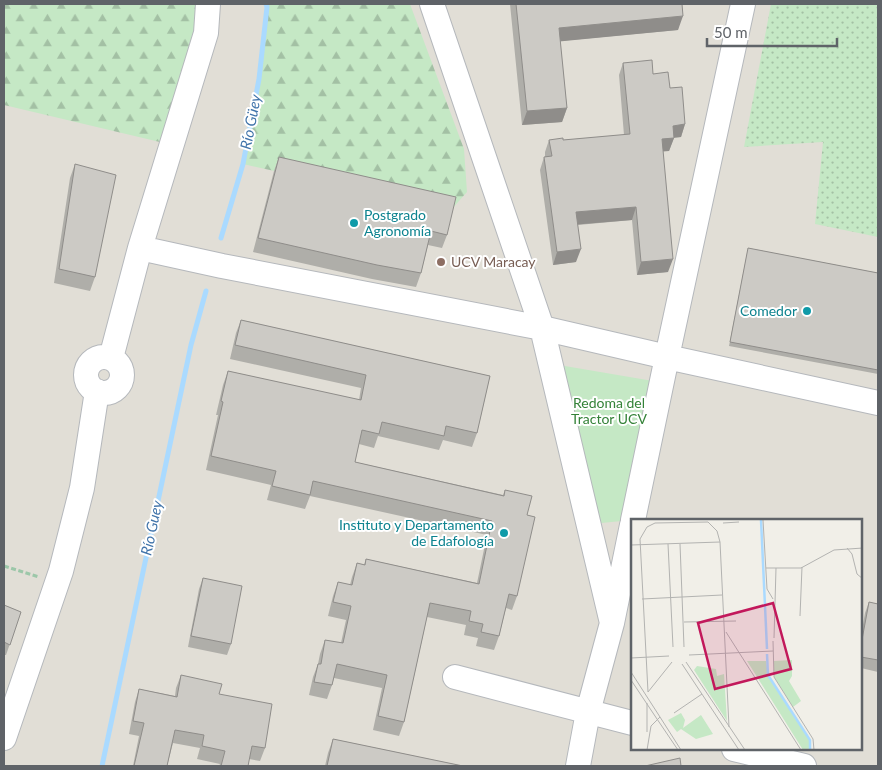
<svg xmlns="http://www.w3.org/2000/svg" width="882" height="770" font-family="Lato,sans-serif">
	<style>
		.education { fill: #e1ded6; fill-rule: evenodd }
		.grass { fill: url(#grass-dots) }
		.forest { fill: url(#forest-firs) }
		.green { fill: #c5e8c5 }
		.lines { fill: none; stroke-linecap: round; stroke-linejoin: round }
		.stream { stroke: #aadaff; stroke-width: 5 }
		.minor-casing { stroke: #b5b8bc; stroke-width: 26 }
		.path { stroke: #9cc7a9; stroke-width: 3; stroke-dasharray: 5 2.5; stroke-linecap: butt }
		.minor { stroke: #fff; stroke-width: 24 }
		.wall { fill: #afaea9 }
		.shaded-wall { fill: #8f8d8a }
		.building { fill: #cccac5; stroke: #8f8d8a }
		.culture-dot { fill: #0f9aa8; stroke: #fff; stroke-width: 2 }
		.education-dot { fill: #8d6e63; stroke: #fff; stroke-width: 2 }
		.labels { text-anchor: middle; stroke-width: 4; stroke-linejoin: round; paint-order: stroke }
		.culture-label { font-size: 14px; fill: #0d838f; stroke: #fff; text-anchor: end }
		.education-label { font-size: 14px; fill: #785e54; stroke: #fff; text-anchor: start }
		.park-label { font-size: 14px; fill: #348238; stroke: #fff }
		.water-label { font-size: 15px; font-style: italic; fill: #4174aa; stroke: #fff }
		.inset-river { fill: none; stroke: #aadaff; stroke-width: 2.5 }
		.inset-road { fill: none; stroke: #b3b3b1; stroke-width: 1 }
		.view { fill: #c2185b; fill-opacity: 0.15; stroke: #c2185b; stroke-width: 2.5 }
		.inset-edge { fill: none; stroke: #5f6368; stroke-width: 2.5 }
	</style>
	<defs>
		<pattern id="grass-dots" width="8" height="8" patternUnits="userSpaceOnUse" patternTransform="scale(1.25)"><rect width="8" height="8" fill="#c5e8c5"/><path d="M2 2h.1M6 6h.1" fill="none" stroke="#a3c0a4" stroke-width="1.8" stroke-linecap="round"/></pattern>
		<pattern id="forest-firs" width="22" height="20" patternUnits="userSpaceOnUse" patternTransform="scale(1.25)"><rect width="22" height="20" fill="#c5e8c5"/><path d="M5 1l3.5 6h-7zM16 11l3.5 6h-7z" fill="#a3c0a4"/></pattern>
	</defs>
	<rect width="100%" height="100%" fill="#f1efe8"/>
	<path class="education" d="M4,4H878V766H4ZM632,520H861V749H632Z"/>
	<path class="grass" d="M771,4H878V237L815,224L823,142L744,147Z"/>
	<path class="forest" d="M4,4H202L164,143L4,105Z
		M266,4H410L464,149L467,192L451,210L243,164L259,79L267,7Z"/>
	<path class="green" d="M559,365L653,381L622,521L601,523Z"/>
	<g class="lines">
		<path class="stream" d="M221,238L243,164L259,79L267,7L266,4
			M102,766L191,345L206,291"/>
		<defs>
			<path id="minor" d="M432,4L542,328L612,623
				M140,248L222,266L542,328L667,357L878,403
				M86 375a18 18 0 1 1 36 0a18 18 0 1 1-36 0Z
				M111,358L140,248L206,33L208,4
				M633,520L667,357L743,4
				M455,677L632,723
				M4,738L61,571L82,488L97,391
				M734,749L804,766
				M578,766L588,712L612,623L632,525"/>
		</defs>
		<use href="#minor" class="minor-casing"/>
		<path class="path" d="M4,566L39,577"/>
		<use href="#minor" class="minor"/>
	</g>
	<path class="wall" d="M510,4H682L678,30L560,41L567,108L562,122L522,125Z
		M623,63L653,74L670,88L685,124L681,137L674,138L669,151H663L668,272L637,275L632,220L578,225L576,262L553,265L540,170L544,157H545V152L549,140H563L624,135L619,75Z
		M279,157L447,235L442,248L428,245L421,273L416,287L372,279L253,252L274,171Z
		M75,164L95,277L90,291L54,283L70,178Z
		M748,248L878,273V374L729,346Z
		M241,320L490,376L477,433L472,447L443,440L439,450L378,436L374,448L359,444L355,462L503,495L505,490L527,515L517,596L512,610L506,608L499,636L494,650L476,646L478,638L464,635L466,625L427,617L404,722L399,736L373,730L382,688L334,678L332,685L327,699L309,695L313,677L318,664L320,654L325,640L341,643L346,620L328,616L333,596L338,582L350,585L352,577L357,563L364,565L366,559L477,583L487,535L310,496L305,509L267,500L271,485L206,470L218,415H216L223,385L228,371L359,400L361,388L230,359L236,333Z
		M203,578L231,644L227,655L188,647L199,589Z
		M869,602L878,604V672L861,668V636L865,613Z
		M4,605L21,612L6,655H4Z
		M181,675L219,694L265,748L260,761L249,759L248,766H219L220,764L197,759L200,748L173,743L167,766H133L139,736L129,734L135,702L139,689L175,696L176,688Z
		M333,739L463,766H325L328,753Z"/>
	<path class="shaded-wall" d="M683,16L678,30L554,42L559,28Z
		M567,108L562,122L522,125L527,111Z
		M685,124L681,137L668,138H674L669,151L657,152L662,139L673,126Z
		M636,207L632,220L571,225L576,212Z
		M581,249L576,262L553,265L557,252Z
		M673,259L668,272L637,275L641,262Z"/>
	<path class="building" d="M516,4H682L683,16L559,28L567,108L527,111Z
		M652,60L653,74L668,72L670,88L682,87L685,124L673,126L674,138L662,139L673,259L641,262L636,207L576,212L581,249L557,252L544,157L552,156L549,140L563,138V140L630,134L623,63Z
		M279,157L456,197L447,235L431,231L421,273L377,265L258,238Z
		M75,164L116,175L95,277L59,269Z
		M748,248L878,273V370L730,342Z
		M241,320L490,376L477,433L446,426L444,436L382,422L379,434L362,430L355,462L504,496L505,490L532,496L527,515L535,517L517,596L509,594L499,636L481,632L483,624L469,621L471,611L430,603L404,722L378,716L387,675L337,664L332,685L314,682L318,664H321L325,640L343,643L351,606L333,602L338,582L352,585L357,563L365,565L366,559L479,584L492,521L313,481L310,495L272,486L276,471L211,456L223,402L221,401L228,371L361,400L366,375L235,345Z
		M203,578L242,586L231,644L191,636Z
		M869,602L878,604V660L861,657V645Z
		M4,605L21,612L10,645L4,642Z
		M181,675L222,684L219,694L272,704L265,748L252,746L248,766H221L225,751L202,746L204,735L175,730L167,766H134L144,723L133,721L139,689L177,697Z
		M333,739L463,766H327Z
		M680,758L681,766H645Z"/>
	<g class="culture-dot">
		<circle cx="354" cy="223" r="5"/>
		<circle cx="807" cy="311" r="5"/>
		<circle cx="504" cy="533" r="5"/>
	</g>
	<circle class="education-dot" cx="441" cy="262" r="5"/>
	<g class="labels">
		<g class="culture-label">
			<text x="364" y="220" text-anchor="start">Postgrado<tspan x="364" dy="16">Agronomía</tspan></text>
			<text x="797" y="316">Comedor</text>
			<text x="494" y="530">Instituto y Departamento<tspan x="494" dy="16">de Edafología</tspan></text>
		</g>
		<g class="education-label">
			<text x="451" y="267">UCV Maracay</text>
		</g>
		<g class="park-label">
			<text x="609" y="408">Redoma del<tspan x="609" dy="16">Tractor UCV</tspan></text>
		</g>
		<g class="water-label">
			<text transform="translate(251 122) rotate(-79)" y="5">Río Güey</text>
			<text transform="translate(152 528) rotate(-78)" y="5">Río Guey</text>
		</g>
	</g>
	<g transform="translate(631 519)">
		<rect width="231" height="231" fill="#f1efe8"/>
		<path d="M66,147L85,150L86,157L93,155L96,202L63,151Z" fill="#c5e8c5"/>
		<path d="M161,141V157L158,162L170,182L162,188L143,158V142ZM116,142H135L137,156L179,221V231H172Z" fill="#c5e8c5"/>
		<path d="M50,194L54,201L52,209L70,196L82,215L65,220L50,210L46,213L37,201Z" fill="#c5e8c5"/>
		<path class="inset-river" d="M130,1L136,130M136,135L137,156L179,221V231"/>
		<path class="inset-road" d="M132,1L136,70L142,80M92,4L108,3M37,25L42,128M49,25L53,128M0,26L89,23M216,29L221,35L226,55L232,60M135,49H170L203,31L232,29M11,80L91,76M169,97L171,48M53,103L105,102M95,113L170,231M143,119L145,49M142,122L143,158L182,220L183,231M58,136L142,132M0,139L38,137M55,143L114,231M51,145L108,231M0,153L29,198L20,207L16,231M0,161L26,200M17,173L9,20L16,8L24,4L77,3L86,12L89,23L98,208M17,173L41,143M16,184V213M43,194L71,175M29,198L50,231M0,200V223M26,200L47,231"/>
		<path class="view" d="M142,84L160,150L84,170L67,104Z"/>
		<rect width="231" height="231" class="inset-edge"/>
	</g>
	<rect width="882" height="770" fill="none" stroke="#5f6368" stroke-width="10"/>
	<path d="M707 38v8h130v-8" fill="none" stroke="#5f6368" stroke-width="2.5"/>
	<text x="714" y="38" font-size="15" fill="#5f6368" stroke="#ffffff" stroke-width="4" paint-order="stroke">50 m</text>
</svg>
